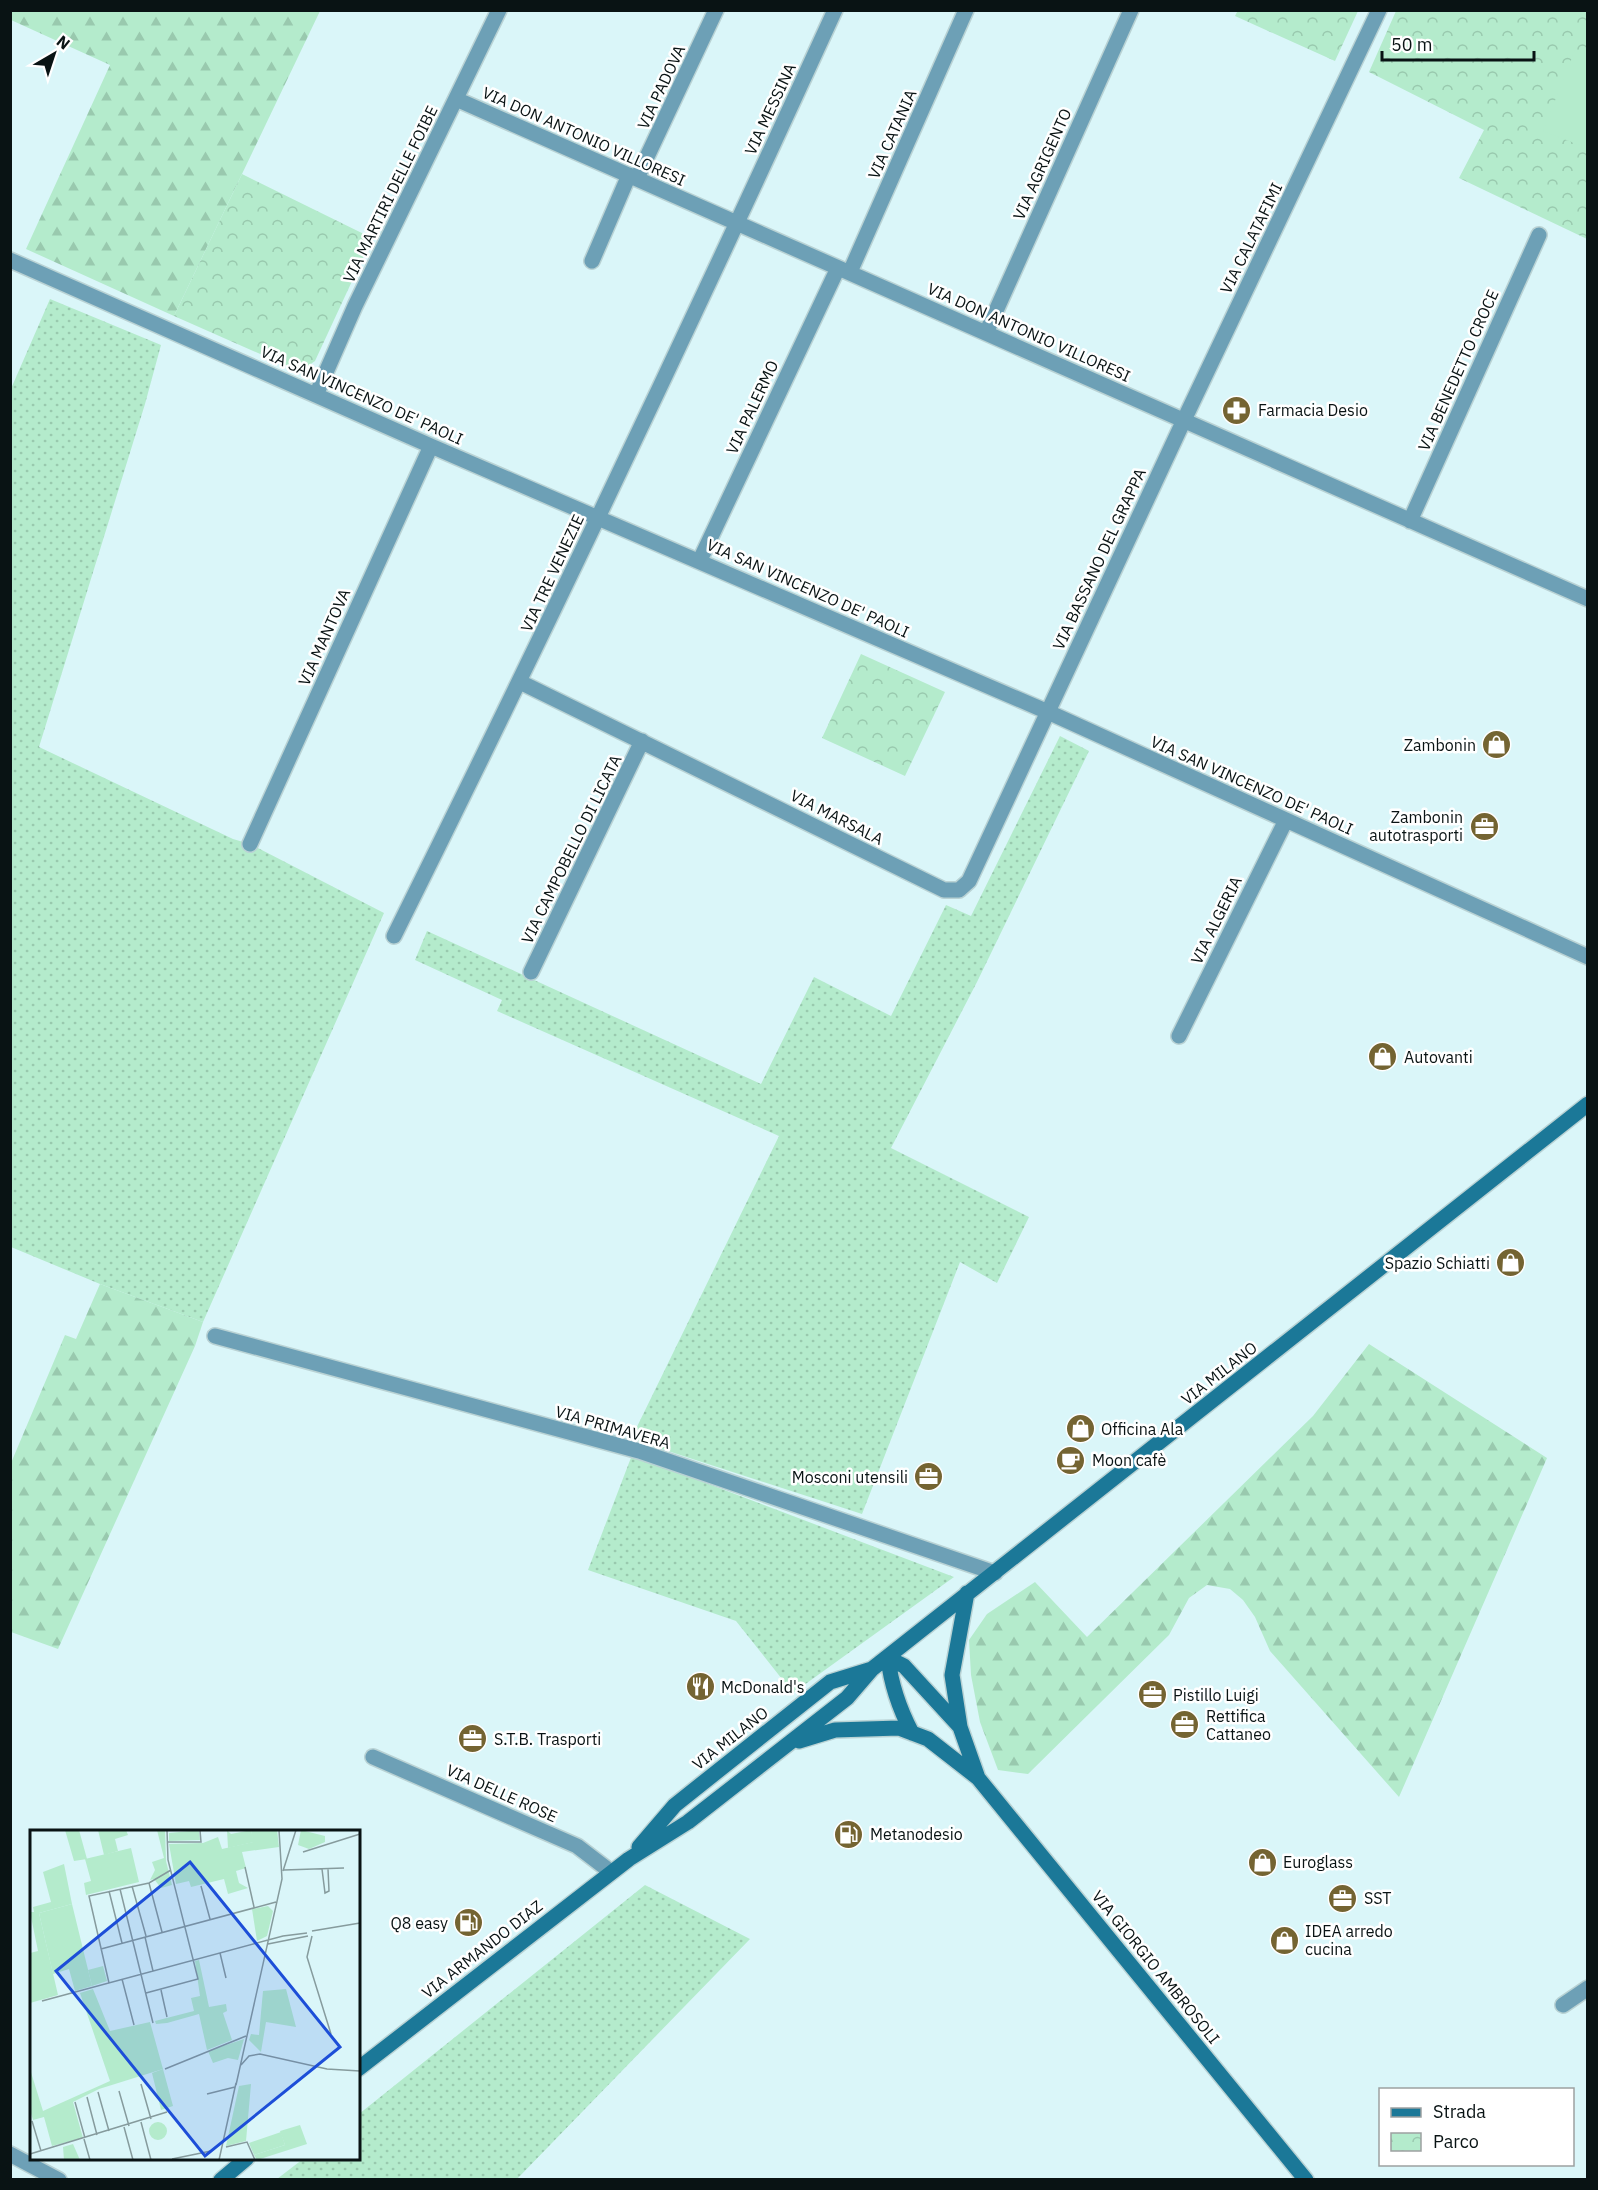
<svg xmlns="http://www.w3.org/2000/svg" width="1598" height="2190" font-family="'IBM Plex Sans',sans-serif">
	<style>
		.grass { fill: url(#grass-dots) }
		.forest { fill: url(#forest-firs) }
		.park { fill: url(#park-crowns) }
		.pitch { fill: #b4ebcc }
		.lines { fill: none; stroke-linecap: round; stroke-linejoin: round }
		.street-casing { stroke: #b9d2d4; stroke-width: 18 }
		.secondary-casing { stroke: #b9d2d4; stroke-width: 18 }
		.street { stroke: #6da0b6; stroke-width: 15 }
		.secondary { stroke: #1b7898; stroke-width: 15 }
		.labels { text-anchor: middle; stroke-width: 5; stroke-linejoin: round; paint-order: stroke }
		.street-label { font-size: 16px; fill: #091314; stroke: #fff }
		.poi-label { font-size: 16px; fill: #091314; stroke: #fff; text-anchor: start }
		.inset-road { fill: none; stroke: #869b9d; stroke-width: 1.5 }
		.view { fill: #1d4ed8; fill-opacity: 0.15; stroke: #1d4ed8; stroke-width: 3 }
		.inset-edge { fill: none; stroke: #091314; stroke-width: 3 }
	</style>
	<defs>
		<pattern id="grass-dots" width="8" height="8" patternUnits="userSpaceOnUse" patternTransform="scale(1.5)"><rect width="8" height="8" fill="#b4ebcc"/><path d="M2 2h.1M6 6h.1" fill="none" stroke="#99c9ae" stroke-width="1.8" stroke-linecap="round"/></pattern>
		<pattern id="forest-firs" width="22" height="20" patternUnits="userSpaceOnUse" patternTransform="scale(1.5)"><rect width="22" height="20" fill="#b4ebcc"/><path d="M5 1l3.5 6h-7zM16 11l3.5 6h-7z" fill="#99c9ae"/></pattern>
		<pattern id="park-crowns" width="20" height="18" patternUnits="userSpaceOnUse" patternTransform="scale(1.5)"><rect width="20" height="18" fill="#b4ebcc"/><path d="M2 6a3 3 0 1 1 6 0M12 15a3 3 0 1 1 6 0" fill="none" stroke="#99c9ae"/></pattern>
	</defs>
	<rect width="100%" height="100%" fill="#daf6f9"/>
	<path class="grass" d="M50,299L161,345L145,404L39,747L233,839L250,844L384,913L203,1322L100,1284L11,1247L10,391Z
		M1060,736L1089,751L977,982L891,1148L1029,1217L997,1283L960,1262L862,1514L631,1439L779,1136L497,1011L502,1000L415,960L427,931L761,1084L814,977L891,1016L946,905L971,916Z
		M632,1455L669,1469L954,1577L793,1693L736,1621L588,1570Z
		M645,1885L750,1939L517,2179H277L303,2159L358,2158L359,2114Z"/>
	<path class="forest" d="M11,10L320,11L174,316L26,249L110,65L11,20Z
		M100,1284L203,1322L195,1346L58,1649L11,1632V1463L65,1335L76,1339Z
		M1369,1344L1547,1458L1399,1797L1270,1651L1255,1617L1243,1600L1230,1589L1207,1585L1189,1598L1169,1635L1028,1774L998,1770L980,1722L971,1675L969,1640L987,1614L1035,1582L1087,1637L1313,1416Z"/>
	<path class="park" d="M1238,10H1358V11L1335,61L1235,16Z
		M1396,11H1587V239L1459,178L1484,130L1369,72Z
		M242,174L372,238L315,361L305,368H292L174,316Z
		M861,654L945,692L905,776L822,738Z"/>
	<path class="pitch" d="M1575,50L1587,55V148L1543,131Z"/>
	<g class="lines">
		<defs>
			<path id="street" d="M456,99L1588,599
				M637,178L716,10
				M10,260L431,446L1048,712L1588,957
				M592,261L629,175
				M850,272L966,10
				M986,333L1131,10
				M316,395L355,306L499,10
				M1410,521L1539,235
				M700,560L838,268
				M520,682L944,890H959L969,881L1184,420L1379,10
				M250,844L431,446
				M394,936C546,630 693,321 835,10
				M531,972L642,741
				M1179,1036L1286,820
				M215,1336L639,1451L995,1573
				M373,1757L577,1846L611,1872
				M1563,2005L1588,1988
				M10,2154L59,2180"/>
			<path id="secondary" d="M967,1593L952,1675L960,1727L978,1778
				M888,1658L904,1666L960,1727
				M888,1658C891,1685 899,1708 912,1733
				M799,1741L835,1730L899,1728L928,1739L978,1778L1306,2180
				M639,1847L675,1805L830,1682L872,1669
				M358,2069L629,1859L688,1822L847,1698L872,1669L1588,1104
				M221,2180L247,2158"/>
		</defs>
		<use href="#street" class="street-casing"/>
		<use href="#secondary" class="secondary-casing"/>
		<use href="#street" class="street"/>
		<use href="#secondary" class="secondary"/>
	</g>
	<defs>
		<symbol id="pharmacy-disc" viewBox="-11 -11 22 22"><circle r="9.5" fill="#746432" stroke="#fff"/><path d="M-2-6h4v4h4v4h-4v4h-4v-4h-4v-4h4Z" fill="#fff"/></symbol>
		<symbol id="shop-disc" viewBox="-11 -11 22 22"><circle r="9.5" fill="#746432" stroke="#fff"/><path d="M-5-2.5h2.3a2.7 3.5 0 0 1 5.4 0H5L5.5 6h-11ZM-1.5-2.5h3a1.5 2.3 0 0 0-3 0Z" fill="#fff"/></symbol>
		<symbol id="office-disc" viewBox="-11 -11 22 22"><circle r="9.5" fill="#746432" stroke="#fff"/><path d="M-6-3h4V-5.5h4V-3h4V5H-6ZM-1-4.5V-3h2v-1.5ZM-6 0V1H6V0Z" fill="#fff"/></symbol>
		<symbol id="cafe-disc" viewBox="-11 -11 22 22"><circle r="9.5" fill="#746432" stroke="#fff"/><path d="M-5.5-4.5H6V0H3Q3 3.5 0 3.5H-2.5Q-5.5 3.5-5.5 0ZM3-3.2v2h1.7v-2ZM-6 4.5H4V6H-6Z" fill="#fff"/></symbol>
		<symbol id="restaurant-disc" viewBox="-11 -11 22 22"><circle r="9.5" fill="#746432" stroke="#fff"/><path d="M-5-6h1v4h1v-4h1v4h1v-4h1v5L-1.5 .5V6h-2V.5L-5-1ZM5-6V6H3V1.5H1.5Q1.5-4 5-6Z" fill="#fff"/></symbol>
		<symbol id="fuel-disc" viewBox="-11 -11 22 22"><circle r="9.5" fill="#746432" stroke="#fff"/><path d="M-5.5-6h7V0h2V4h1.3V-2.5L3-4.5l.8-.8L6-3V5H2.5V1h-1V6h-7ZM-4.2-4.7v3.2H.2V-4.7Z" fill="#fff"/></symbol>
	</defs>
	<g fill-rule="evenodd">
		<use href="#pharmacy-disc" x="1220" y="394" width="33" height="33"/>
		<use href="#shop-disc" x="1480" y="728" width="33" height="33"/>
		<use href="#office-disc" x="1468" y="810" width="33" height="33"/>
		<use href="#shop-disc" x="1366" y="1040" width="33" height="33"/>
		<use href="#shop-disc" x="1494" y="1246" width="33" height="33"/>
		<use href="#shop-disc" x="1064" y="1412" width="33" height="33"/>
		<use href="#cafe-disc" x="1054" y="1444" width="33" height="33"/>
		<use href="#office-disc" x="912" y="1460" width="33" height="33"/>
		<use href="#restaurant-disc" x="684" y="1670" width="33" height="33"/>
		<use href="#office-disc" x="1136" y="1678" width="33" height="33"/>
		<use href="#office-disc" x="1168" y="1708" width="33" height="33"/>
		<use href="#office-disc" x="456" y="1722" width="33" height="33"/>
		<use href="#fuel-disc" x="832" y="1818" width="33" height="33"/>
		<use href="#shop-disc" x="1246" y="1846" width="33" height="33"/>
		<use href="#office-disc" x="1326" y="1882" width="33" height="33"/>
		<use href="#fuel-disc" x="452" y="1906" width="33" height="33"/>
		<use href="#shop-disc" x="1268" y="1924" width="33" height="33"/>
	</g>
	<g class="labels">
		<g class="street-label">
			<text transform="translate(661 87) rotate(-65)" y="6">VIA PADOVA</text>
			<text transform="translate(770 109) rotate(-65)" y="6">VIA MESSINA</text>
			<text transform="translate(892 134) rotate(-66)" y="6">VIA CATANIA</text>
			<text transform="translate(584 136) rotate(24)" y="6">VIA DON ANTONIO VILLORESI</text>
			<text transform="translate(1042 164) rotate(-66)" y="6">VIA AGRIGENTO</text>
			<text transform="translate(390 194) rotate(-64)" y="6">VIA MARTIRI DELLE FOIBE</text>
			<text transform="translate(1251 238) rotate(-64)" y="6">VIA CALATAFIMI</text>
			<text transform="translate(1029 332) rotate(24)" y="6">VIA DON ANTONIO VILLORESI</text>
			<text transform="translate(1458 370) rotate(-66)" y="6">VIA BENEDETTO CROCE</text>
			<text transform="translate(362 395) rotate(24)" y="6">VIA SAN VINCENZO DE' PAOLI</text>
			<text transform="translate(752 407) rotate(-65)" y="6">VIA PALERMO</text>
			<text transform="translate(1099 559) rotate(-65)" y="6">VIA BASSANO DEL GRAPPA</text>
			<text transform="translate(552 573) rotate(-65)" y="6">VIA TRE VENEZIE</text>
			<text transform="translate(808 588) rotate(24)" y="6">VIA SAN VINCENZO DE' PAOLI</text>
			<text transform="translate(324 637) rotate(-66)" y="6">VIA MANTOVA</text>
			<text transform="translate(1252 785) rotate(24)" y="6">VIA SAN VINCENZO DE' PAOLI</text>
			<text transform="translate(837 817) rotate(27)" y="6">VIA MARSALA</text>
			<text transform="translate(571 849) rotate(-64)" y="6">VIA CAMPOBELLO DI LICATA</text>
			<text transform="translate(1216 920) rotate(-64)" y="6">VIA ALGERIA</text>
			<text transform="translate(1219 1373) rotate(-38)" y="6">VIA MILANO</text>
			<text transform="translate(613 1427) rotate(16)" y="6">VIA PRIMAVERA</text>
			<text transform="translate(730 1738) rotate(-38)" y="6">VIA MILANO</text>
			<text transform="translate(502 1793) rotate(24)" y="6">VIA DELLE ROSE</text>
			<text transform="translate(482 1949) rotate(-38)" y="6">VIA ARMANDO DIAZ</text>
			<text transform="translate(1156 1967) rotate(51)" y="6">VIA GIORGIO AMBROSOLI</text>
		</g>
		<g class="poi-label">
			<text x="1258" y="416">Farmacia Desio</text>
			<text x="1476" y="751" text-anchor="end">Zambonin</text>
			<text x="1463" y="823" text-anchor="end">Zambonin<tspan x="1463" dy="18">autotrasporti</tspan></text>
			<text x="1404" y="1063">Autovanti</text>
			<text x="1490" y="1269" text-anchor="end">Spazio Schiatti</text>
			<text x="1101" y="1435">Officina Ala</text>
			<text x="1092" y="1466">Moon cafè</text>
			<text x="908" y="1483" text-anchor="end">Mosconi utensili</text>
			<text x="721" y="1693">McDonald's</text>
			<text x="1173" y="1701">Pistillo Luigi</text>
			<text x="1206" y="1722">Rettifica<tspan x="1206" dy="18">Cattaneo</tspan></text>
			<text x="494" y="1745">S.T.B. Trasporti</text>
			<text x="870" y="1840">Metanodesio</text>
			<text x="1283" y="1868">Euroglass</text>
			<text x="1364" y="1904">SST</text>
			<text x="448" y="1929" text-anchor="end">Q8 easy</text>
			<text x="1305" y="1937">IDEA arredo<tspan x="1305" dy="18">cucina</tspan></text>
		</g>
	</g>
	<g transform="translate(30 1830)">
		<rect width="330" height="330" fill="#daf6f9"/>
		<path d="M35,0H49L57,29L44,31ZM68,0H96L98,5L85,9L88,21L74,25ZM197,0L201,4L221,0L224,12L198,18ZM271,0L295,6V12L279,19L268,15ZM34,34L42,74L9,83L28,165L0,173V123L8,121L0,82H4L3,77L21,72L13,42ZM238,76L243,81L237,106L227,111L222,79ZM169,130L179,177L196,174L197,181L193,183L202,210L177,220L169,184L137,193L126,194L125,191L164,181L161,168L170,166L165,131ZM63,159L80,201L120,192L133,239L69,259L43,272L53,308L22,316L14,287L3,290L0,280V239L13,281L80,251L50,163ZM214,209L208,230L198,228L183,233L178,221ZM221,254L216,311L196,316L209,256ZM119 301a9 9 0 1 1 18 0a9 9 0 1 1-18 0ZM270,295L277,314L227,330L224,325L255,315L250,301Z" fill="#b4ebcc"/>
		<path d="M42,74L62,156L45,161L39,139L23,144L9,83ZM256,159L266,197L236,192L231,222L219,210L221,204L229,205L233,161ZM133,239L143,276L131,280L122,243Z" fill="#b4ebcc"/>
		<path d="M127,0H135L136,31L142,55L131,58L124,49L120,50L125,40L122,32L134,28ZM169,0L170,10L139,11V3ZM221,0H247L249,17L212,22L216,38L206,41L209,53L218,58L198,64L194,49L161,57L159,51L146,54L139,14L173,13L188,7L192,19L223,12ZM101,18L109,52L56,65L54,53L61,51L55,29ZM73,136L77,151L62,156L58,140ZM43,314L50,330H34L33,317Z" fill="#b4ebcc"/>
		<path d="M93,34L97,50L67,57L63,41ZM251,302L255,315L224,325L219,313Z" fill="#b4ebcc"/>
		<path class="inset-road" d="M137,12H171L170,0M273,22L330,4M215,37L224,77M292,39L295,63L299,61L298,39M254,40L314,38M253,41L266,0M119,53L132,102M102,56L116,106M171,56L180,89M90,59L123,193M79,61L92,113M282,101L330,93M282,106L277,127L301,204M115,107L123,141M238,114L278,106M71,119L246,72M190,123L196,148M92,149L104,195M79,153L59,66L119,53L141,40M131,160L137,187M116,163L168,149L138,30L137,0M12,171L253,106L277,103M211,235L219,226L230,224L297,239L330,241M135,239L216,206M111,254L121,289M206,255L252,49L249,0M89,261L99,296M68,262L79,301M177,264L205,257M57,267L67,305M45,272L55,308M2,291L11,321M111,292L121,330M94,297L103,330M54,309L60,330M196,317L217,312L225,330M0,324L137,282M142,329L181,321M189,330L206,253"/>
		<path class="view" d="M160,32L310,217L175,326L26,141Z"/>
		<rect width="330" height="330" class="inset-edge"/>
	</g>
	<rect width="1598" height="2190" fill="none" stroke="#091314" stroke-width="24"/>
	<rect x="1379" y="2088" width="195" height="78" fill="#ffffff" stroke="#9da1a1" stroke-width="1.5"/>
	<rect x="1391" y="2108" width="30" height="9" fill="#1b7898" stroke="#9da1a1" stroke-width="1.5"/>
	<text x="1433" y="2118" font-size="18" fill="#091314">Strada</text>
	<rect x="1391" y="2133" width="30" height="18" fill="url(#park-crowns)" stroke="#9da1a1" stroke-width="1.5"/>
	<text x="1433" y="2148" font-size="18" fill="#091314">Parco</text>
	<g transform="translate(54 54) rotate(39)" stroke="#ffffff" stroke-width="4.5" paint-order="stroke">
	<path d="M0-4.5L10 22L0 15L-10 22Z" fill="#091314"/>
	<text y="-9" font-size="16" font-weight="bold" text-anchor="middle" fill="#091314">N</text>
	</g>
	<path d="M1382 51v9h152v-9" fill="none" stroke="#091314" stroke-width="3"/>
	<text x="1391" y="51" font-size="18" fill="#091314" stroke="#ffffff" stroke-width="4.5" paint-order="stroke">50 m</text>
</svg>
